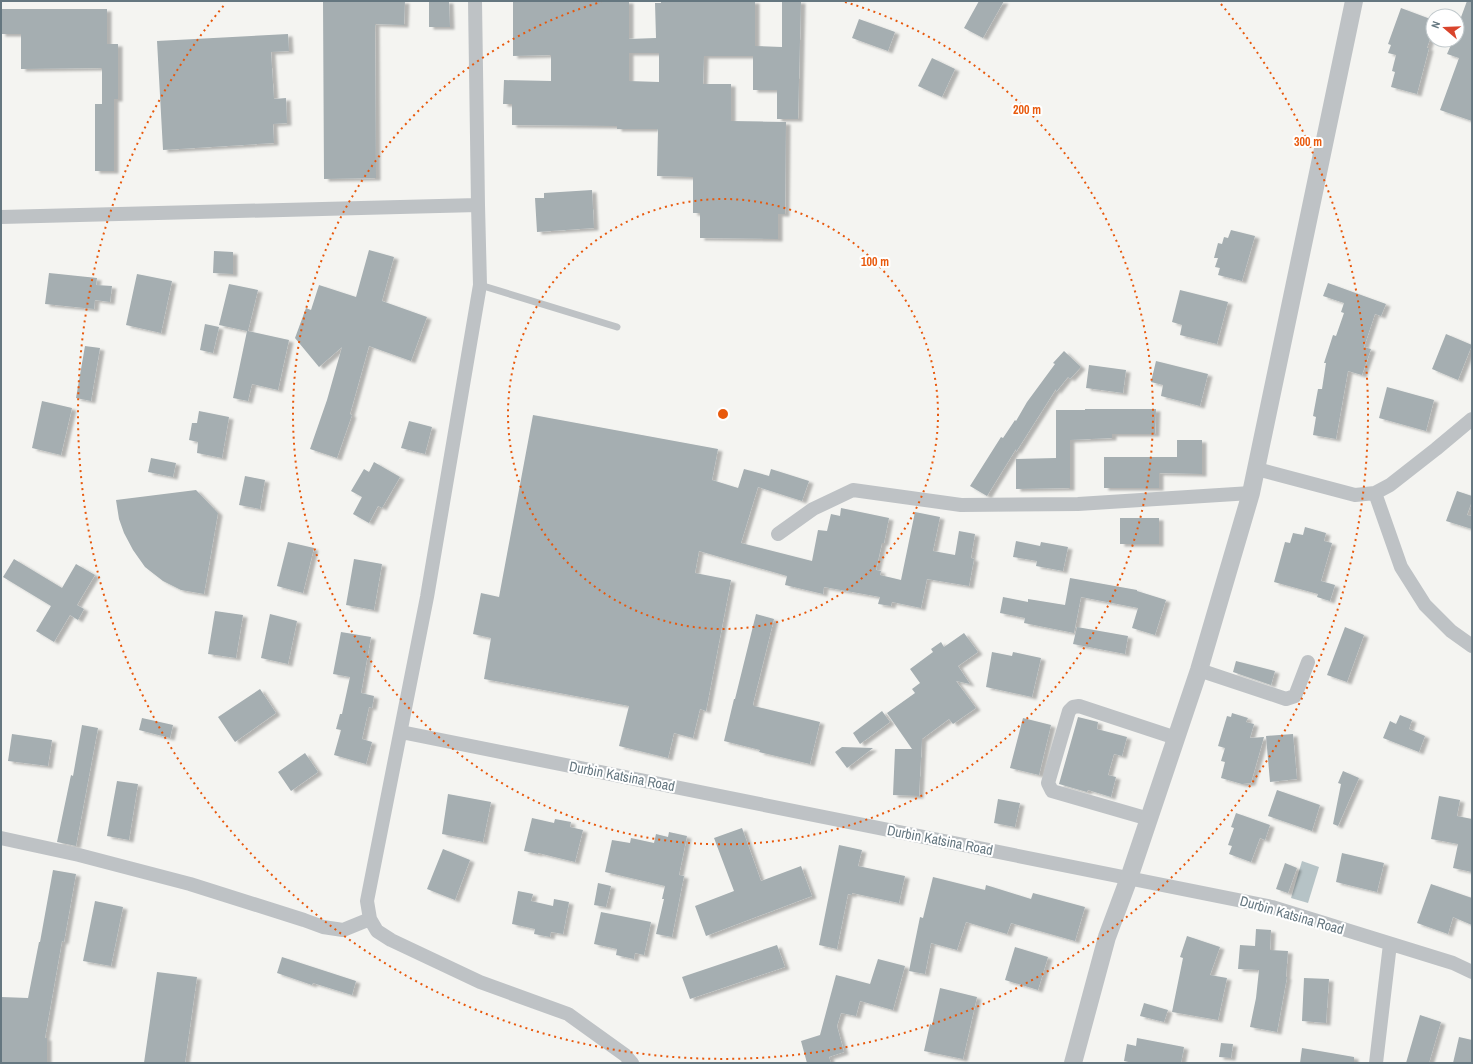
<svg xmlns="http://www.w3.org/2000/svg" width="1473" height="1064" font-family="'Archivo Narrow',sans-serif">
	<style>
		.water { fill: #b6c3c6 }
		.building { fill: #a5aeb1; fill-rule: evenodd; filter: url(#shadow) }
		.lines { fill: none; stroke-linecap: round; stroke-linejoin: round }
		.service { stroke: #bec2c5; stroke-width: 7 }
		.minor { stroke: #bec2c5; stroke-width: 14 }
		.tertiary { stroke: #bec2c5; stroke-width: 18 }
		.ring { fill: none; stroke: #e8590c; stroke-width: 2; stroke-dasharray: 2 4 }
		.labels { text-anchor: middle; stroke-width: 4; stroke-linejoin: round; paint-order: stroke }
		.street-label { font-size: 14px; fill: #657780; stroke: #fff }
		.centre { fill: #e8590c; stroke: #fff; stroke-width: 2 }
		.ring-label { font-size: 12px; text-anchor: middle; font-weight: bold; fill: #e8590c; stroke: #fff; stroke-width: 4; stroke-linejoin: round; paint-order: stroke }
	</style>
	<defs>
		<filter id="shadow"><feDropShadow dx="4.5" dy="2.5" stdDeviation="1" flood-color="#0004"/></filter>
	</defs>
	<rect width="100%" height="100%" fill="#f4f4f1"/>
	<path class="water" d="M1302,861L1319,867L1308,903L1291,898Z"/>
	<path class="building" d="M323,1H405L404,25L375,24L376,178L324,179Z
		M429,1H449L450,27H429Z
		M513,1H629V39L656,38L655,3H661V1H755V46L782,47V1H801L798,119H777V90H753V56H704L703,84H731V121L786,122L785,214H778V239L700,238V213H693V177L657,176L658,129H617V126L512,125V104H503L504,80L551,81V55L513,56ZM629,53H659V82L629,81Z
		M979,1H1004L983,38L964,28Z
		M1467,1H1472V121L1440,110L1459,58L1447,54L1453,40H1457V28Z
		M1401,8L1433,20V30L1427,48H1429L1417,94L1391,87L1395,72L1392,71L1396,55L1388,53L1391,45L1388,44Z
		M1,9H107V44H118V99H114V171H95V104H102V68L21,69V34H1Z
		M859,19L895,32L888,51L852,38Z
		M288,34L289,51L271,52L274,99L286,98L287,123L273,124L274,143L163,150L157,41Z
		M932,58L955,69L942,97L918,86Z
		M592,190L594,228L537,232L535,198H544V193Z
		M1231,230L1255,236L1242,281L1218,275L1220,268L1215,267L1218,258H1214L1218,243L1222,244L1224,237L1228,238Z
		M369,250L394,257L382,301L427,317L411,361L369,346L350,414L352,415L337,458L310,449L327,400L342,347L319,367L295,338L306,308L311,310L319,285L356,297Z
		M214,251L233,252V274L213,273Z
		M49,273L97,278L96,285L112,286L110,302L95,300L94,309L45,304Z
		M137,274L172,281L161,333L126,325Z
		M1328,283L1386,304L1381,316L1375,314L1364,347L1371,349L1362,375L1348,371L1336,439L1313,435L1316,417L1313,416L1318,389H1322L1326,363H1324L1333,335L1336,336L1344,313L1341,312L1344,303L1323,296Z
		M229,284L258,290L248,331L289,340L278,390L252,384L248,401L233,398L247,331L219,325Z
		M1180,290L1228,302L1217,344L1180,335L1182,325L1172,322Z
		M205,324L219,327L213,353L200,350Z
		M1446,334L1472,345L1458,380L1432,369Z
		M85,346L100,348L91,401L76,398Z
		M1064,351L1081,367L1070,379L1068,377L1056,392V389L1016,452V449L987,496L970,486L1001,437L1003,438L1015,420L1016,421L1027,402L1055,364L1053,363Z
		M1156,361L1208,374L1200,406L1161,396L1163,385L1151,382Z
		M1089,365L1126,370L1123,393L1086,388Z
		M1387,387L1434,400L1426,431L1379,418Z
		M42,401L72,408L61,455L32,448Z
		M1085,409H1156L1155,434H1112V438L1070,440V488L1016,489V459L1056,458V410H1085Z
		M199,411L229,417L222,458L197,453L198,442L189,440L192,423H197Z
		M533,415L718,449L712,480L738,488L744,469L769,476L771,469L809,481L802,501L758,487L741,543L812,561L818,530L827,531L831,514L840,516L841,508L889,518L884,543H882L876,570L881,571L880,575L901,580L915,512L940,517L933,551L955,555L959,531L975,534L971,558L974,559L969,586L927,579L921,608L892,602L891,606L878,604L880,597L824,587L823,594L785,585L787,576L699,551L695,573L731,580L706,711L700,709L693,738L674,733L668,758L619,746L629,706L484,679L491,638L473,634L481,593L499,597Z
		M409,421L432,427L425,454L401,448Z
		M1177,440H1202V474L1159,473V488H1104V457H1177Z
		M151,458L176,463L173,477L148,472Z
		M374,462L400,477L382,508L378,506L369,523L353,514L362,497L351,491L364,469L369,472Z
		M245,476L265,480L260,509L239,505Z
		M196,490L218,513L204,594L181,590L163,581L145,567L133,550L124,533L119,519L116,500Z
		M1457,491L1472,496V501L1467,515L1472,516V529L1446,521Z
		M1120,518H1159V544H1120Z
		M1305,527L1326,533L1324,541L1332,543L1321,581L1335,585L1330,601L1317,597L1318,594L1274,582L1285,542L1290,543L1293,533L1303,535Z
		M1016,541L1040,546L1041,542L1068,547L1063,571L1036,566L1037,561L1013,557Z
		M288,542L314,548L303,593L277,586Z
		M14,559L62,588L76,564L95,575L77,605L84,609L78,620L70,615L54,642L36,631L51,606L3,577Z
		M354,559L382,564L374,610L346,605Z
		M1070,578L1137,590V591L1166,600L1155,635L1132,628L1138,608L1081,597L1074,633L1024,623L1025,618L1000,613L1003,597L1028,602V599L1065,605Z
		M215,611L243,615L236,658L208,654Z
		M270,614L297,621L288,664L261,658Z
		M756,614L774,619L753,704L754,706L820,722L810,764L759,752L760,750L724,741L734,699H735Z
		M1077,627L1128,636L1125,654L1073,644Z
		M1345,627L1364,635L1347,682L1327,675Z
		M341,632L371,637L361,693L374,696L372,708L369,707L362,739L372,742L366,764L334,755L341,730L336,729L340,714H342L350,677L333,674Z
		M964,633L978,652L958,666L970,684L956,681L976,708L953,724L949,719L922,739L919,796L893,795L895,749H912L887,713L915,693L912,689L920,683L910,669L933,652L931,649L941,642L944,647Z
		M992,652L1012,656L1013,652L1041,658L1032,697L986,687Z
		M1236,661L1275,671L1271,685L1233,672Z
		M260,689L276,713L235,742L218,717Z
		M882,711L890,722L860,744L853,733Z
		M1232,713L1248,718L1246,722L1254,724L1250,738L1264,737L1251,783L1242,784L1221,778L1225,762L1221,761L1225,748L1218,746L1227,716L1231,717Z
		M1400,715L1412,720L1409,729L1425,736L1419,752L1383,738L1390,721L1396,724Z
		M1078,717L1098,722L1097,729L1127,737L1122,756L1114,754L1108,775L1116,777L1111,797L1088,790L1087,792L1059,784Z
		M142,718L173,725L170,738L139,730Z
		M1023,718L1051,725L1039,775L1010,768Z
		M82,725L98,728L76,846L57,842L71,775L73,776Z
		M12,734L52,740L48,766L8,761Z
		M1293,734L1297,779L1270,782L1266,736Z
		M842,747L873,748L847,768L835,752Z
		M305,753L318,772L291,791L278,772Z
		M1343,771L1359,778L1338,826L1333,824L1341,784L1338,783Z
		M117,781L138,784L129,840L107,836Z
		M1277,790L1320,805L1312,831L1268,816Z
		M448,794L491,802L483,842L442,834Z
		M1439,796L1460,800L1457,816L1472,819V872L1453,868L1458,844L1431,839Z
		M998,799L1020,803L1015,827L994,823Z
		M1236,813L1270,825L1265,840L1260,838L1251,862L1229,854L1232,846L1228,845L1234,828L1231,827Z
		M532,818L554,823L555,819L571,822L570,827L583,830L575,862L538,853V854L524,851Z
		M742,828L761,881L801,866L812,896L706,936L695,906L734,891L714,838Z
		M669,832L687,836L679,875L684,876L672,937L656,934L664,899H662L665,886L605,872L612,840L630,843L631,838L654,843L656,834L668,837Z
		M839,845L862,850L858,866L905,876L899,903L852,893V895L848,894L837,949L819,945Z
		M443,849L470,860L455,900L427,889Z
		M1342,853L1384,863L1377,892L1336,882Z
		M1285,863L1297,868L1288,893L1276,889Z
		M53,870L76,874L64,942L62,941L45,1038H47V1063H1V997L28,998L39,942H40Z
		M933,877L985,890L986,885L1031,899L1033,893L1085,907L1075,941L1011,923L1007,934L966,922L957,950L931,943L925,974L909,971L920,917L923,918Z
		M598,883L611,886L606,907L594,905Z
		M1431,884L1472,898V925L1453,917L1448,934L1417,923Z
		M518,891L533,894L531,901L553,906L554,899L569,902L563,934L551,932L550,937L534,934L535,929L512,924Z
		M95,901L123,907L111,966L83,961Z
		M601,912L651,922L644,955L635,953L634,959L616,955L617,949L594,944Z
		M1256,929L1271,930L1270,950L1288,951L1286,977H1287L1277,1032L1250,1027L1256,998L1259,970L1238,969L1240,945L1255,946Z
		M1187,936L1220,947L1210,975L1227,978L1218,1020L1172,1012L1183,958L1180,957Z
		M777,945L785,967L690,999L682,977Z
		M1015,947L1048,957L1038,990L1005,980Z
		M282,957L356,981L352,995L313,983L312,985L277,973Z
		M878,959L905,966L893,1010L860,1001L856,1016L841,1013L837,1026L844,1052L829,1057L831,1063H807L801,1041L820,1035L836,975L870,984Z
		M157,972L197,977L185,1063H144Z
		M1304,978L1329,979L1326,1023L1302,1021Z
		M940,988L977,997L963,1059L924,1051L930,1024L932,1025Z
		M1144,1003L1168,1010L1164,1022L1140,1016Z
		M1420,1015L1441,1022L1429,1063H1406Z
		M1459,1037L1472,1040V1063H1453Z
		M1137,1038L1184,1047L1181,1063H1133L1124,1061L1127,1044L1136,1046Z
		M1221,1043L1233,1044L1231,1058L1219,1057Z
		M1302,1048L1354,1057V1063H1300Z"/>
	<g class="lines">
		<path class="service" d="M480,285L617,327"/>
		<path class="minor" d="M475,1L478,205L480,285L427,597L367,901L370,919L377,931L391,940L480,982L568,1014L625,1055L632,1063
			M1,217L478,205
			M1257,469L1355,495L1375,493L1390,485L1436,449L1472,419
			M1375,493L1401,567L1425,605L1451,631L1472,646
			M778,534L813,509L853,490L961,505L1078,504L1251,493
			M1199,670L1286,699L1295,696L1308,662
			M401,732L1272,907L1453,963L1472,972
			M1149,819L1052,791L1048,783L1069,711L1073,707L1079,706L1176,738
			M1,838L79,855L190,884L304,920L323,927L343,930L370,919
			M1376,1063L1390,944"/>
		<path class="tertiary" d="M1073,1063L1107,937L1129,878L1199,670L1251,493L1354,1"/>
	</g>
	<g class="ring">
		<circle cx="723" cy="414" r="215"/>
		<path d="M845 2A430 430 0 1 1 601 2"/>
		<path d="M1221 4A645 645 0 1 1 225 4"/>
	</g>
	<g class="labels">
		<g class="street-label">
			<text transform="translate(622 776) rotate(11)" y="5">Durbin Katsina Road</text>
			<text transform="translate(940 840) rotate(11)" y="5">Durbin Katsina Road</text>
			<text transform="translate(1292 915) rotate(16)" y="5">Durbin Katsina Road</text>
		</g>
	</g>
	<circle cx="723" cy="414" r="6" class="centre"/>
	<g class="ring-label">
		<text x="1027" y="114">200 m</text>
		<text x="1308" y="146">300 m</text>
		<text x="875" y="266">100 m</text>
	</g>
	<rect width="1473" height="1064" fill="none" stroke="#657780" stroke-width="4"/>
	<g transform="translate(1445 28) rotate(289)"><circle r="19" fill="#ffffff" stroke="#c1c9cc"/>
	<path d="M0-3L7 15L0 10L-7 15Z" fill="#d9442c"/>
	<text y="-6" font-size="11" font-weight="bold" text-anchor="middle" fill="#657780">N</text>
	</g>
</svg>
